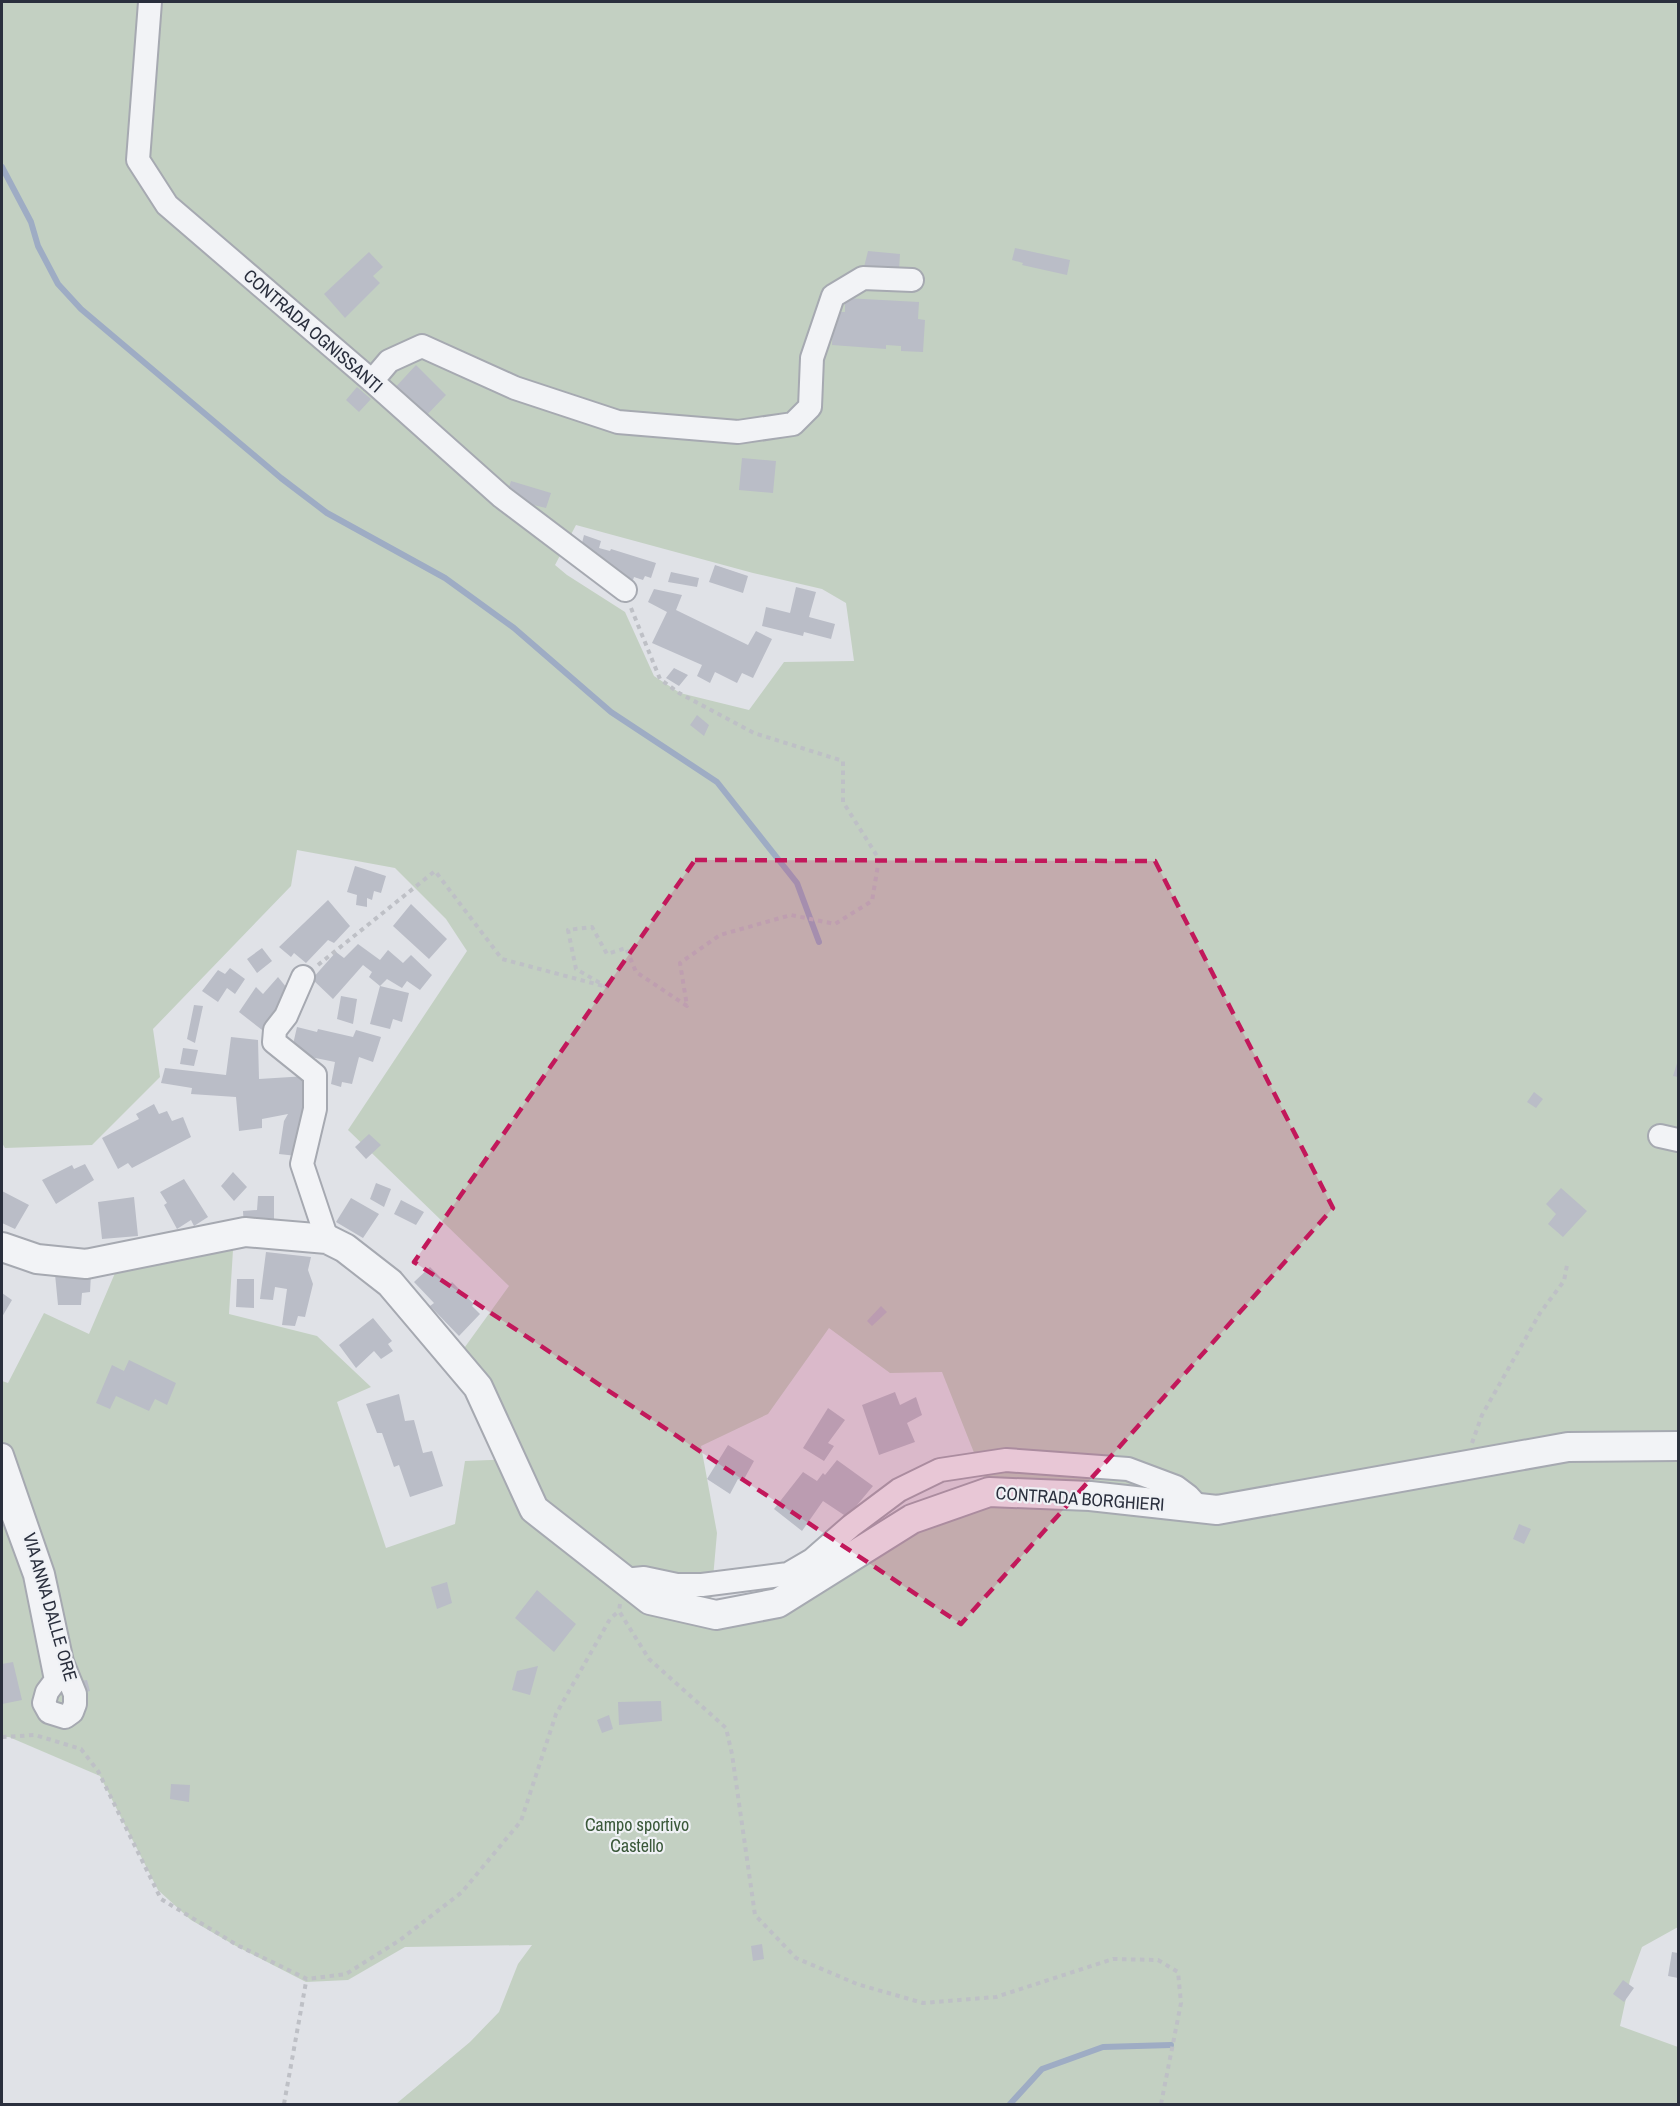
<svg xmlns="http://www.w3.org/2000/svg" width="1680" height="2106" font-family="'Archivo Narrow',sans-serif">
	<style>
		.green { fill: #c3d0c2; fill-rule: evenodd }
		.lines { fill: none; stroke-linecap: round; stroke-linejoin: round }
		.stream { stroke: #9eacc4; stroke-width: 6 }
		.building { fill: #babdc7 }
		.minor-casing { stroke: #a6a9b1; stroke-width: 26 }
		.tertiary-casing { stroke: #a6a9b1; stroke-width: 32 }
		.path { stroke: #bec0c6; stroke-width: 4; stroke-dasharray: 4.5 4.5; stroke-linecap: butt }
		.minor { stroke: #f2f3f6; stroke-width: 22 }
		.tertiary { stroke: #f2f3f6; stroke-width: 28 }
		.marked { fill: #c2185b; fill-opacity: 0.2; stroke: #c2185b; stroke-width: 4.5; stroke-dasharray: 12 8; stroke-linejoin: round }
		.labels { text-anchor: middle; stroke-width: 4.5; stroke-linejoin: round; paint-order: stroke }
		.street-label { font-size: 18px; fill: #2a2f3d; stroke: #eff1f5 }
		.park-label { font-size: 18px; fill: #3a5839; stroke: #eff1f5 }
	</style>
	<rect width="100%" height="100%" fill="#e0e2e7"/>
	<path class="green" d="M2,2H1678V1927L1642,1947L1630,1980L1620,2026L1678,2047V2104H396L470,2042L499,2012L518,1964L532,1945L405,1947L348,1980L306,1982L236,1946L191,1920L158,1890L100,1776L9,1737H2V1381L8,1383L44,1313L89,1334L118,1266L234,1234L229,1314L317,1336L371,1387L337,1402L386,1548L455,1524L465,1461L516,1459L457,1358L509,1286L348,1130L467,951L446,919L395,868L297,850L291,886L153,1029L160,1077L92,1145L5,1148L2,1143ZM576,525L753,573L822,589L846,603L854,661L784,662L749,710L680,693L654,676L625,612L567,575L555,565ZM829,1328L890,1373L942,1372L992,1498L925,1525L858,1571L794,1602L710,1612L717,1533L701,1446L768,1414Z"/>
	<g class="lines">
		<path class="stream" d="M2,167L31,222L38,246L58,284L81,309L281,478L327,513L445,578L514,628L611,712L717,782L797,883L819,942
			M1010,2104L1042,2069L1103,2047L1171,2045"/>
	</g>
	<path class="building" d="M1015,248L1070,260L1067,275L1022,265L1023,263L1012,260Z
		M868,251L900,254L899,270L864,267Z
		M369,252L383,267L373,276L380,283L345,318L324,294Z
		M845,298L919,302L918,319L925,320L923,352L901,351V346L886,345V349L832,345L833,312H845Z
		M416,365L446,395L421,421L392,391Z
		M357,387L371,399L359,412L346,400Z
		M742,458L776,461L773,493L739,490Z
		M511,481L551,493L546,508L521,502L507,494Z
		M584,535L601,541L599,548L610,551L611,549L656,563L651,578L645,576L643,580L634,577L633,580L603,571L580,551Z
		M715,565L748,576L743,593L709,582Z
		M671,572L699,578L697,587L668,582Z
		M796,587L816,592L809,617L835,624L831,639L804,632L803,636L762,626L766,607L790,613Z
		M654,589L682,595L676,610L748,645L756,631L772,639L753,678L742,673L737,683L715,672L710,683L697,676L702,665L652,643L667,612L648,602Z
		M674,668L688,675L679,686L666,678Z
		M697,715L709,725L704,736L690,725Z
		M355,866L386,876L381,893L374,891L372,900L367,898V907L356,905L357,895L347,892Z
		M328,900L350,926L334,943L328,940L306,963L294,953L291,957L279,947Z
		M411,904L447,939L429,959L393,926Z
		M358,944L380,960L388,950L403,963L411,955L432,975L420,990L407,981L402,988L387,979L380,986L369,977L372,972L363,965L333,999L312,979L336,952L344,958Z
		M262,948L272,961L257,973L247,959Z
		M230,968L245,979L235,994L227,988L218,1002L202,991L218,970L225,974Z
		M278,977L291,993L266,1033L239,1012L256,987L263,994Z
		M380,986L409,993L402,1022L393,1019L390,1029L370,1024Z
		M341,996L357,999L353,1024L337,1019Z
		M194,1005L203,1006L195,1043L187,1039Z
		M297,1027L317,1032L318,1029L353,1037L356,1030L381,1037L373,1062L359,1057L352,1084L342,1082L341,1087L331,1084L335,1062L291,1053Z
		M231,1037L258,1040L259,1079L307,1076L310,1110L297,1156L279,1154L284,1121L288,1114L262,1119V1128L239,1131L236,1097L191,1094L192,1088L161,1083L165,1068L226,1075Z
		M183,1048L198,1050L194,1066L180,1064Z
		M1678,1060V1077L1673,1076Z
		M1534,1092L1543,1099L1536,1108L1527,1102Z
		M154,1104L159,1114L167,1111L172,1121L183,1117L191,1137L132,1168L128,1163L118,1169L102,1138L139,1119L136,1114Z
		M369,1134L381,1145L366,1159L355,1147Z
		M85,1164L94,1180L56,1204L42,1180L72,1165L74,1169Z
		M233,1172L247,1187L234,1201L221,1186Z
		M184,1179L208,1217L194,1226L191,1220L177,1229L164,1205L167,1203L160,1192Z
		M376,1183L391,1189L384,1207L370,1199Z
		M1561,1188L1587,1211L1563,1237L1548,1224L1556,1214L1546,1204Z
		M2,1191L29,1205L15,1229L2,1223Z
		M258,1196H274V1228L244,1229L243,1211L257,1210Z
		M134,1197L138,1236L102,1239L98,1202Z
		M351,1198L379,1214L363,1238L336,1222Z
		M401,1200L424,1212L416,1225L394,1214Z
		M266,1252L311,1257L308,1270L313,1284L305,1317L298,1316L295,1326L282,1325L287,1289L275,1287L273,1300L260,1299Z
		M430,1267L449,1286L452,1282L474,1304L472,1306L480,1314L459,1336L430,1306L434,1303L414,1282Z
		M55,1274H91L90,1292L82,1293L81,1305H58Z
		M237,1279H254V1308L236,1307Z
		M2,1293L12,1300L2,1317Z
		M881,1306L887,1312L872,1326L867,1321Z
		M373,1318L392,1341L388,1344L393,1351L381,1359L374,1351L356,1368L339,1345Z
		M129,1360L176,1383L167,1405L155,1399L149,1411L116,1396L110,1409L96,1403L112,1365L124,1371Z
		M895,1392L900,1405L916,1397L922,1415L907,1423L915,1442L879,1455L862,1405Z
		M399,1394L405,1421L414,1420L423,1453L432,1451L443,1486L410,1497L399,1465L394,1467L382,1433H377L366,1404Z
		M828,1408L845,1420L828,1443L834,1446L824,1461L803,1448Z
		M728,1445L754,1461L743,1481L738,1479L730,1494L707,1479Z
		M837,1460L873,1486L847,1517L823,1501L802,1531L774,1509L803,1472L817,1481L823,1473L825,1475Z
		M1519,1524L1531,1529L1524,1544L1513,1539Z
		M447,1582L452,1603L437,1609L431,1587Z
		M537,1590L576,1624L554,1652L515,1618Z
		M13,1662L22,1700L2,1704V1664Z
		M538,1666L530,1695L512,1690L517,1671Z
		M87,1680L90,1691L78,1694L75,1682Z
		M661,1701L662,1721L619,1725L618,1702Z
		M609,1715L613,1729L602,1733L597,1720Z
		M171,1784L190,1785L189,1802L170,1799Z
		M762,1944L764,1959L753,1961L751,1946Z
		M1672,1952L1678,1953V1978L1668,1976Z
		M1623,1980L1634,1988L1624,2002L1613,1994Z"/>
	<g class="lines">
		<defs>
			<path id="minor" d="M150,2L138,160L167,205L372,381L502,497L625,590
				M372,381L389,361L422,346L515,388L618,422L738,432L793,424L810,407L812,358L833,296L863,278L912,280
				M303,977L286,1016L275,1030L274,1042L315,1075V1109L302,1164L327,1239
				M1660,1136L1678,1140
				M2,1455L43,1574L62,1662L75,1694V1704L72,1712L65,1717L49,1712L44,1703L47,1692L56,1680L35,1575L2,1485
				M624,1580L644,1578L677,1585H702L788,1574L812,1560L851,1526L899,1490L940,1470L1006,1460L1128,1469L1176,1487L1188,1496L1199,1508"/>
			<path id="tertiary" d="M2,1247L37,1259L86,1264L245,1232L327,1239L345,1248L390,1283L478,1387L534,1509L650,1600L716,1615L778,1603L912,1519L989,1492L1090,1496L1217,1510L1568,1447L1678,1446"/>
		</defs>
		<use href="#minor" class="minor-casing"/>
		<use href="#tertiary" class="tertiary-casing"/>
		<path class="path" d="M318,965L435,871L502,959L607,987L576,969L568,930L592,927L607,954L626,948L636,972L687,1006L680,963L720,935L791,915L835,924L872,901L879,859L843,802V761L754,733L679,693L660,679L631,608
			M1472,1443L1482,1415L1540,1313L1564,1281L1567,1265
			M620,1604L619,1611L649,1659L726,1728L732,1754L755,1915L796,1958L857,1984L923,2003L996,1997L1113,1959L1158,1960L1178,1972L1181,2003L1161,2104
			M2,1737L35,1735L81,1749L98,1771L161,1899L237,1945L307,1979L346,1974L400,1940L462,1892L521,1821L556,1714L610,1619L619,1611
			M284,2104L306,1982"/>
		<use href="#minor" class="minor"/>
		<use href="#tertiary" class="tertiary"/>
	</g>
	<path class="marked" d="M695,860L1155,861L1333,1208L961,1624L414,1262Z"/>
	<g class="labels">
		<g class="street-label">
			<text transform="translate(313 331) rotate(41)" y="6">CONTRADA OGNISSANTI</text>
			<text transform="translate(1080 1499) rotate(4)" y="6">CONTRADA BORGHIERI</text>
			<text transform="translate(50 1607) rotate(74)" y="6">VIA ANNA DALLE ORE</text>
		</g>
		<g class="park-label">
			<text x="637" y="1831">Campo sportivo<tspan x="637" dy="21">Castello</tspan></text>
		</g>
	</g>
	<rect width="1680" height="2106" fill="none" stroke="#2a2f3d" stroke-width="6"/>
</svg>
